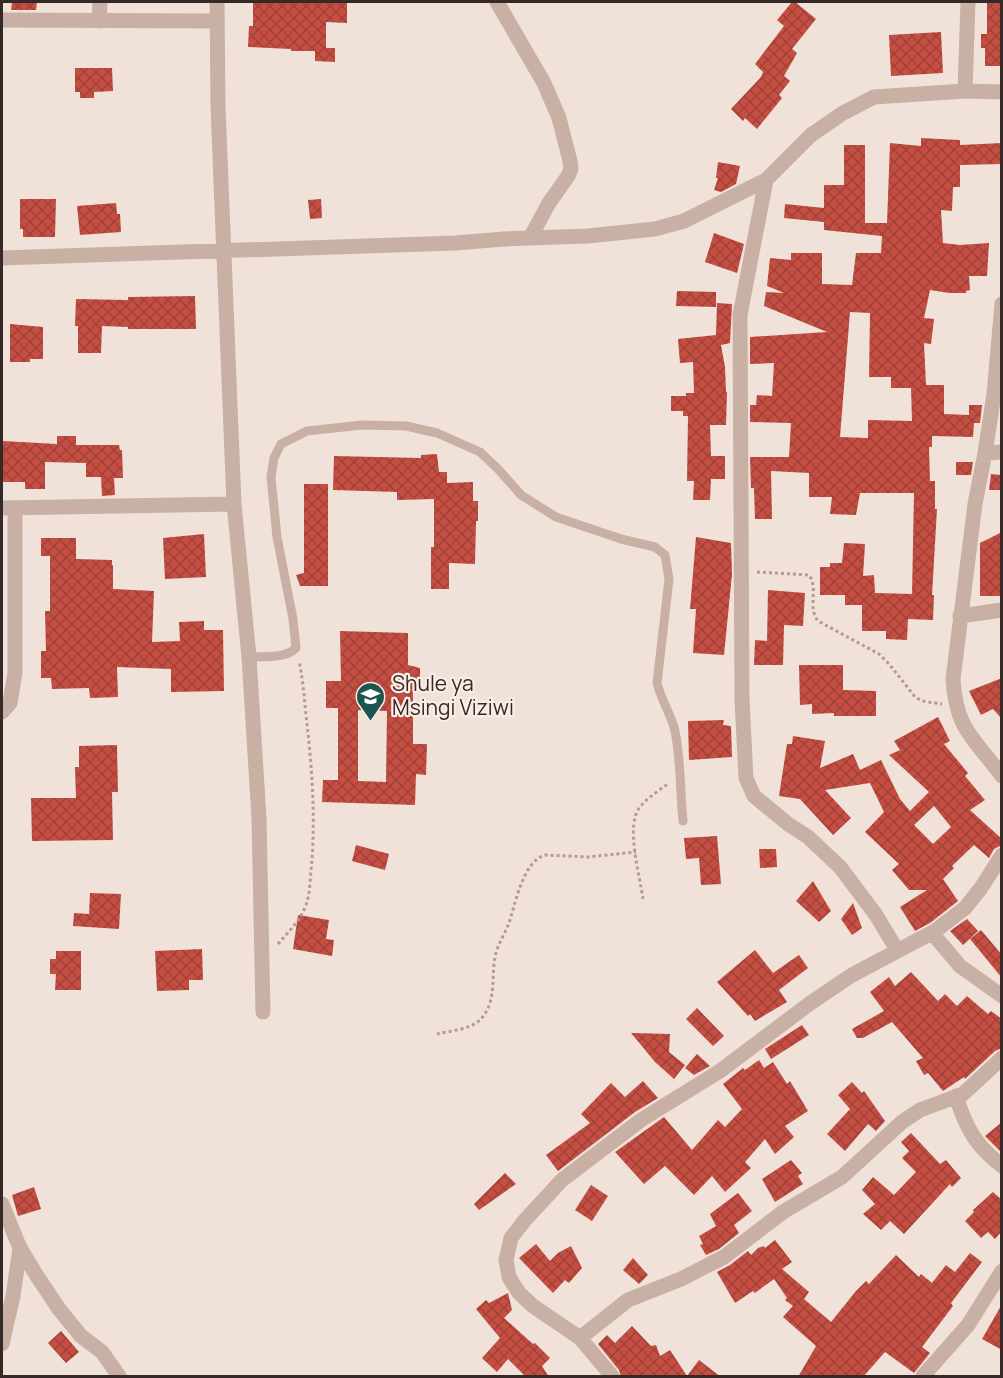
<svg xmlns="http://www.w3.org/2000/svg" width="1003" height="1378" font-family="Manrope,sans-serif">
	<style>
		.building { fill: url(#building-cross-hatch); fill-rule: evenodd }
		.lines { fill: none; stroke-linecap: round; stroke-linejoin: round }
		.path { stroke: #b59a90; stroke-width: 3; stroke-dasharray: 3 3; stroke-linecap: butt }
		.service { stroke: #c9b0a5; stroke-width: 9 }
		.minor { stroke: #c9b0a5; stroke-width: 15 }
		.labels { text-anchor: middle; stroke-width: 4.5; stroke-linejoin: round; paint-order: stroke }
		.poi-label { font-size: 21px; fill: #352927; stroke: #f9ede5; text-anchor: start }
	</style>
	<defs>
		<pattern id="building-cross-hatch" width="8" height="8" patternUnits="userSpaceOnUse" patternTransform="scale(1.5)"><rect width="8" height="8" fill="#c54e43"/><path d="M0 0l8 8M0 8l8-8" fill="none" stroke="#a14138"/></pattern>
	</defs>
	<rect width="100%" height="100%" fill="#f1e2d9"/>
	<path class="building" d="M12,2H37L36,10H11Z
		M253,2H347V23L326,22V48H335V62L315,61V51H291V49L248,47L249,26H253Z
		M792,2H795L816,19L792,49L797,53L784,76L790,81L779,95L782,98L757,129L745,118L743,121L731,109L761,77L763,72L755,64L784,26L777,20Z
		M987,2H1002V66H985V48H981V34H987Z
		M941,32L943,73L891,76L889,35Z
		M75,68H112L113,91L94,92V98H80V92H75Z
		M921,138L960,140V145L1002,143V164L960,165V187H953L952,211L941,210L943,243L960,245L989,243L987,276H969L970,290L966,291V293H949L930,290L924,318L934,319L931,344L924,343L926,385H944V414L969,415V405H982L980,423H974L973,437L932,436V447H929L930,481H935V509H937L932,595H934L933,620L908,619L907,640L886,639V631H862V605H845V595H820V567H830V563H842L844,543L865,544L863,576L874,575L875,593L912,594L914,493H860L856,515L830,514L832,497H809V473L771,471L772,519H755L754,488H751L750,457H789L791,423L750,422V405H756L757,395L772,396L774,363L750,364V337L827,332L764,306L766,292L784,293L767,286L770,258L791,260V253H822V284L852,285L856,253H881L882,236L824,230V222L784,218L785,204L824,208V185H844V145H865V223H887L890,143L921,146ZM850,312L870,313L869,377H891V388H911L912,421L868,420V438L840,437Z
		M718,162L740,166L736,184L721,192L714,190L718,178H716Z
		M20,199H56L55,237H23V229H20Z
		M321,199L322,218L310,219L308,200Z
		M116,203L117,214H120L121,232L80,235L77,206Z
		M714,233L744,244L737,273L705,262Z
		M677,291L716,292V307L676,306Z
		M195,296L196,329H128V327L102,326L101,353H78V326H75L76,299L128,300V297Z
		M717,303L732,304L730,343L721,345L725,367L726,392H727L726,425H710L711,456H725V479H711L710,500H693L694,481H687L688,416H683V411H671V396H686V393H694L693,362L680,363L678,339L716,335Z
		M10,324L43,327V359H30V362H10Z
		M57,436H76V445H119L120,450H122L123,478H114L115,495L102,496L101,477H86V463L45,462V489H25V482H2V441L57,444Z
		M437,454L439,472H447V483L473,482V501H478V521H476L475,564L449,563V589H431V547H434V499L397,500V492L333,490L334,456L421,458V455Z
		M956,462H973L971,475H956Z
		M991,474L1002,475V490H989Z
		M304,484H328V586H300L296,575L304,573Z
		M1002,532V596H980V543Z
		M204,534L206,577L165,579L163,538Z
		M696,537L731,543L732,574L724,655L693,653L696,609H690Z
		M41,538H76V559L112,560V565H113V589L154,591L152,642L180,641L179,622L204,621V630H223L224,691L171,692V669L117,667L118,697L90,698L89,688L52,689L51,678H41V651H46L45,611H50V556H41Z
		M768,590L805,593L803,626L784,625L783,665H754L755,640L767,641Z
		M340,631L408,633V665L420,668V687H413V744H427L426,775L416,774L415,805L322,802L323,780H338V708H326V681H341ZM358,710L387,711L386,782L358,781Z
		M799,665H843V690L876,691V716H834V713L812,714V704L800,705Z
		M1002,678V719L993,709L981,715L969,691Z
		M938,717L950,741L944,744L968,773L965,776L985,800L970,810L1002,839V845L994,849L989,858L974,845L952,866L954,868L943,879L958,901L930,923L915,931L900,907L927,890H909L892,870L899,864L865,832L884,812L870,783L825,790L851,818L833,835L800,799L779,796L787,744H792L793,736L825,741L820,768L853,754L860,770L881,760L900,799L910,811L929,792L889,755L900,750L894,741ZM934,806L951,827L933,844L914,825Z
		M724,720L723,725L731,726L732,757L689,760L688,721Z
		M117,745L118,792H112L113,840L32,841L31,798H76L75,767H79V746Z
		M717,836L721,884L701,885L699,858L686,859L684,838Z
		M356,845L389,854L385,870L352,861Z
		M759,849H776L777,867L760,868Z
		M813,881L831,911L819,922L796,901Z
		M90,893L121,894L119,929L73,926L74,913L89,914Z
		M853,903L862,928L852,935L841,919Z
		M298,915L329,920L326,939L334,940L332,956L293,949Z
		M967,919L978,931L963,945L950,931Z
		M981,930L1002,955V978L970,939Z
		M202,949L203,980H189V990L157,991L155,951Z
		M755,950L773,973L799,955L808,968L779,990L787,1002L755,1021L750,1014L748,1016L717,982Z
		M56,951H81V990H55L56,974H50V959H56Z
		M911,972L938,1001L945,994L957,1006L967,996L988,1014L991,1011L1002,1019V1048L995,1051L965,1079L964,1077L943,1091L928,1073L924,1075L916,1061L923,1058L892,1022L863,1038H857L852,1029L884,1011L870,992L889,977L895,986Z
		M697,1008L724,1036L713,1046L686,1019Z
		M802,1025L809,1035L771,1059L765,1049Z
		M631,1033L670,1034L669,1052L685,1065L674,1079L655,1062Z
		M697,1054L710,1066L694,1075L685,1068Z
		M759,1060L764,1068L773,1062L787,1084L790,1081L808,1111L785,1126L794,1137L775,1154L765,1139L745,1162L751,1168L725,1192L712,1176L694,1195L665,1166L644,1184L615,1152L664,1117L692,1150L718,1120L725,1127L742,1109L723,1084L743,1068L745,1070Z
		M643,1081L658,1098L635,1112L558,1171L546,1155L590,1123L581,1114L611,1083L625,1097Z
		M852,1082L862,1093L864,1091L885,1121L876,1131L868,1124L845,1151L827,1134L850,1109L838,1095Z
		M1002,1122V1153L985,1136Z
		M911,1133L940,1164L946,1160L961,1178L952,1187L950,1184L904,1234L890,1221L881,1230L863,1214L875,1204L862,1190L873,1177L894,1195L916,1172L902,1158L909,1151L901,1142Z
		M791,1160L802,1173L798,1176L803,1184L775,1202L762,1179Z
		M505,1173L516,1184L479,1210L474,1204Z
		M591,1185L608,1196L592,1221L575,1210Z
		M34,1187L41,1209L18,1216L12,1195Z
		M993,1192L1002,1200V1231L995,1239L988,1232L981,1238L965,1221L974,1212L973,1210Z
		M738,1193L752,1211L734,1225L739,1233L719,1249L706,1255L700,1245L703,1244L699,1236L716,1226L710,1214Z
		M775,1240L792,1262L782,1269L809,1292L804,1299L831,1322L856,1291L866,1281L869,1284L896,1255L919,1277L921,1274L932,1283L946,1265L955,1272L970,1253L982,1262L951,1303L953,1306L922,1347L930,1353L914,1373L885,1352L863,1377H798L816,1346L783,1317L793,1306L785,1300L787,1298L774,1279L755,1293L753,1291L735,1303L717,1272L730,1265L748,1251L751,1255L758,1248L764,1246L765,1248Z
		M536,1244L550,1261L558,1253L571,1246L582,1268L569,1283L565,1280L553,1293L519,1258Z
		M633,1258L648,1275L639,1284L623,1270Z
		M508,1293L512,1310L504,1318L533,1344L535,1343L550,1358L542,1366L549,1377H526L508,1359L497,1372L482,1358L500,1338L476,1309L486,1300L489,1303Z
		M1002,1304V1350L982,1339Z
		M632,1326L651,1346L656,1345L660,1356L670,1350L687,1376L699,1360L721,1377H621L619,1370L598,1344L607,1335L615,1343Z
		M61,1331L79,1352L66,1363L48,1343Z"/>
	<g class="lines">
		<path class="path" d="M757,572L809,575C819,588 807,607 818,621L879,654L890,665L915,697L922,701L942,704
			M643,899C640,877 625,824 640,807C648,797 660,790 669,783
			M278,944C290,930 304,917 308,898C310,890 310,880 311,871C316,819 312,767 306,715C304,697 303,679 299,661
			M437,1034C450,1031 472,1029 481,1019C497,1001 491,978 495,957C497,945 505,934 509,923C515,905 523,861 545,855L588,857L636,852"/>
		<path class="service" d="M249,657C264,656 285,659 296,648L293,619L277,537L271,477L274,458L281,444L307,431L362,425L406,426L437,433L480,452L498,469L521,495L556,517L621,539L655,547L665,555L669,579L657,683C661,700 671,714 675,731C681,760 680,791 683,821"/>
		<path class="minor" d="M217,2L218,107L234,504L249,657L259,818L263,1012
			M497,2L544,83L559,118L570,161L571,169L568,176L549,203L530,238
			M2,20L216,21
			M99,21L100,2
			M965,91L968,2
			M766,180L740,315L742,700L746,778L754,796L788,824L808,837L840,867L876,915L897,950
			M2,258L455,243L504,239L588,236L655,229L684,221L766,180L811,135L843,113L874,97L965,91L1002,92
			M1002,304L994,394L985,453L975,504L953,679C956,730 974,738 1002,776
			M985,453L1002,452
			M2,508L234,504
			M960,616L1002,610
			M2,712L10,703L15,673V508
			M932,933L960,966L1002,996
			M956,1096C966,1128 975,1145 1002,1166
			M2,1204L20,1248L37,1276L59,1309L81,1336L102,1352L119,1376
			M580,1338L628,1300L681,1279L724,1257L783,1212L842,1177L902,1122L920,1110L963,1094L1002,1058
			M2,1344L13,1296L20,1248
			M612,1376L580,1338L533,1306L519,1293L509,1277L506,1260L511,1238L525,1220L562,1180L641,1120L720,1071L809,1004L852,975L935,931L965,908L981,888L1002,855
			M923,1376L968,1325L1002,1271"/>
	</g>
	<defs>
		<symbol id="school-pin" viewBox="-11 -11 22 30"><path d="M0 17L-7.5 6A9.5 9.5 0 1 1 7.5 6Z" fill="#1d5650" stroke="#f9ede5"/><path d="M0-5L7-2L0 1L-7-2ZM-4 1L0 2.5L4 1V4Q0 6-4 4Z" fill="#fff"/></symbol>
	</defs>
	<g fill-rule="evenodd">
		<use href="#school-pin" x="354" y="680" width="33" height="45"/>
	</g>
	<g class="labels">
		<g class="poi-label">
			<text x="392" y="691">Shule ya<tspan x="392" dy="24">Msingi Viziwi</tspan></text>
		</g>
	</g>
	<rect width="1003" height="1378" fill="none" stroke="#352927" stroke-width="6"/>
</svg>
